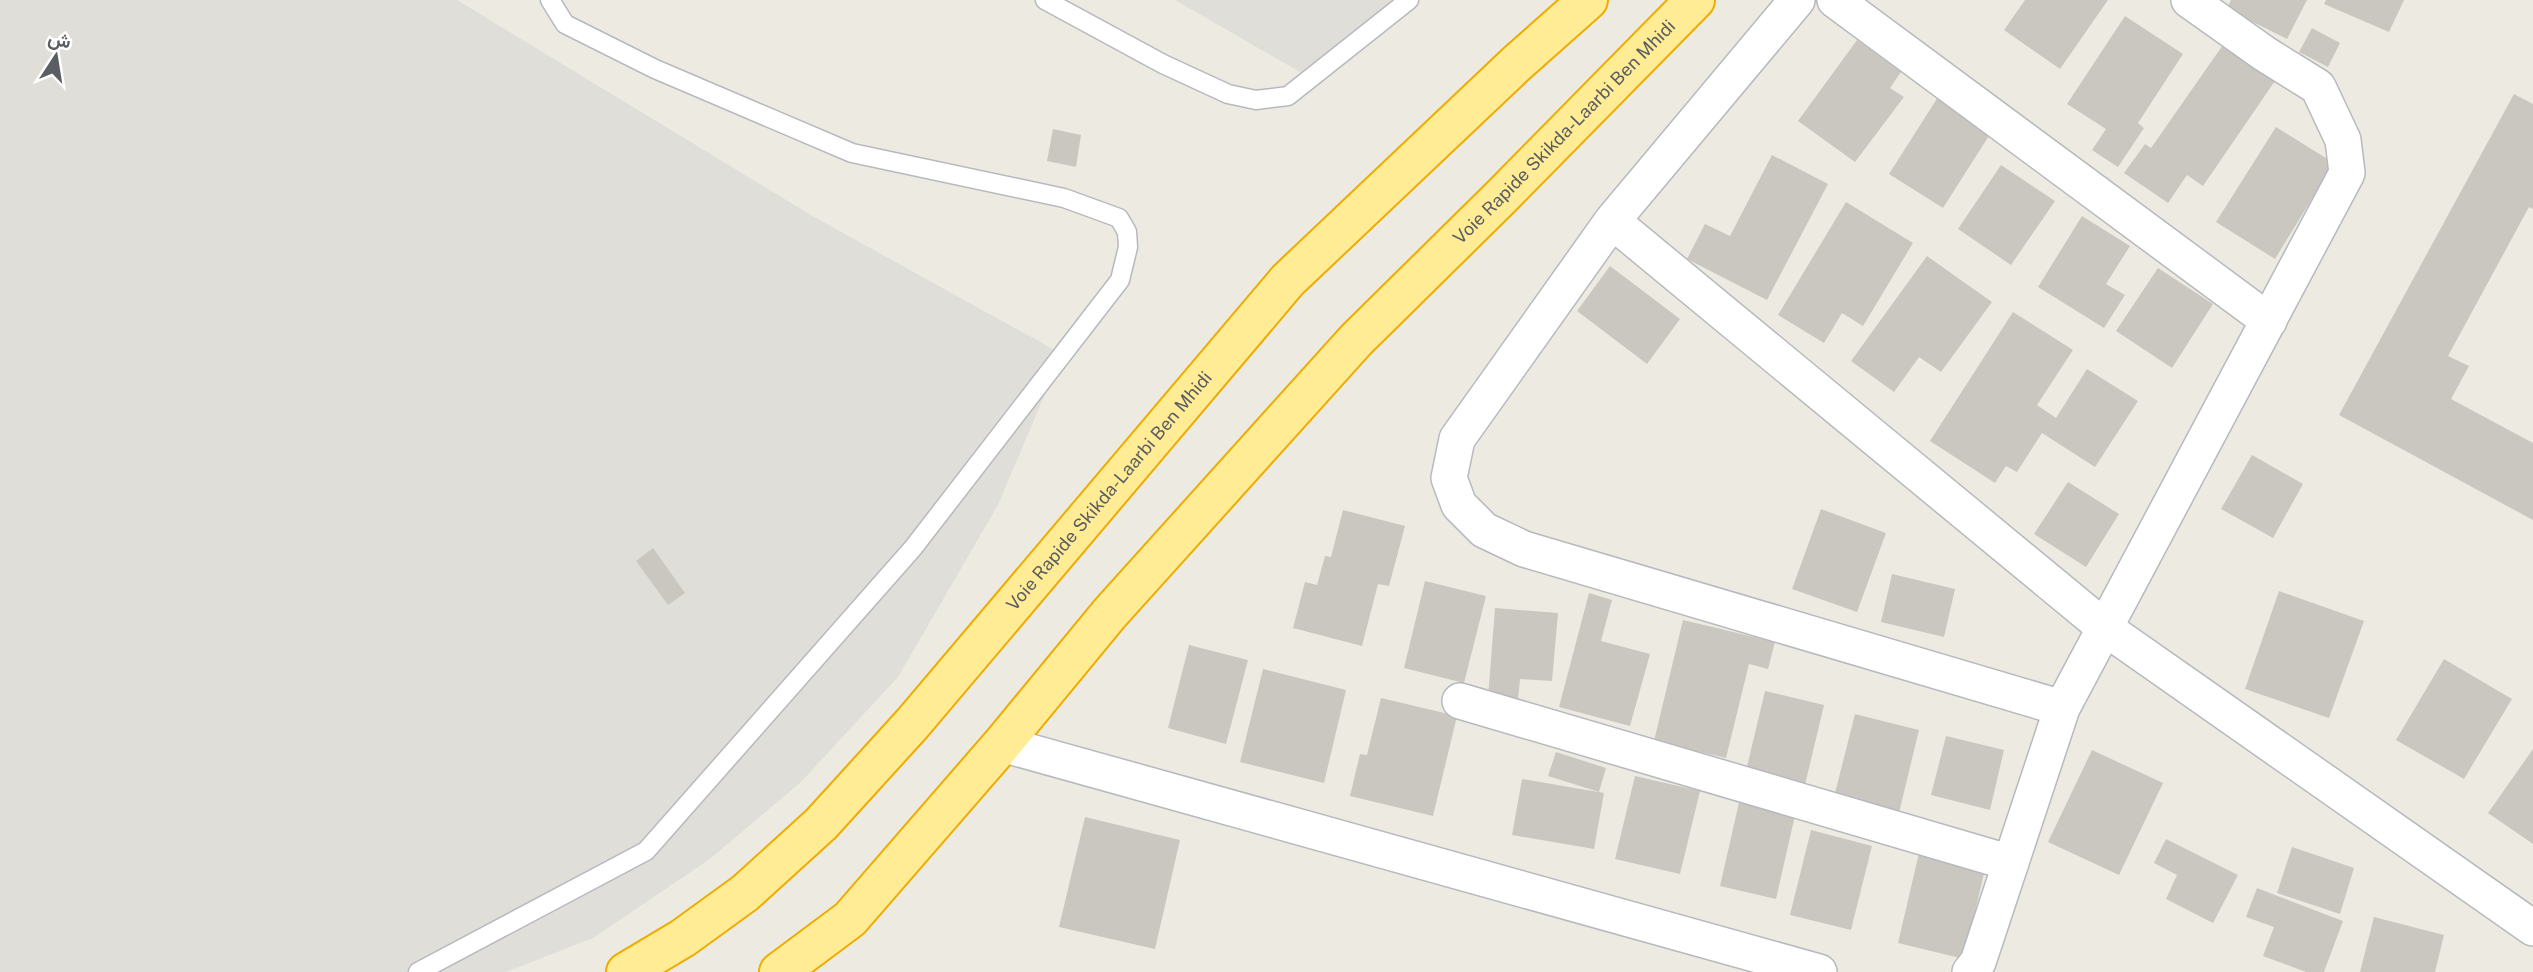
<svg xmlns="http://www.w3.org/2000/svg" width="2533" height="972" font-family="'Public Sans',Vazirmatn,sans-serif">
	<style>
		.industrial { fill: #e0ded9 }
		.building { fill: #cac7c0 }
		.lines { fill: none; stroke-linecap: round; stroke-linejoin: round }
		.service-casing { stroke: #b7b9be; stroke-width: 21 }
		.minor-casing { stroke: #b7b9be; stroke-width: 38 }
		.trunk-casing { stroke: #eeac00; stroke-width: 42 }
		.service { stroke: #fff; stroke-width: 18 }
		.minor { stroke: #fff; stroke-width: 35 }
		.trunk { stroke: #ffec95; stroke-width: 38 }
		.labels { text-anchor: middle; stroke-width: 7; stroke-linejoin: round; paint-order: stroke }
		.street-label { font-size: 18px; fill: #5a5d62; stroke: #fff }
	</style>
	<rect width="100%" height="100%" fill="#edebe1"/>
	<path class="industrial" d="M0,0H457L816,218L1062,354L998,505L898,677L801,782L710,859L593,938L506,972H0Z
		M1175,0H1406L1305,75Z"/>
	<path class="building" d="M2025,0H2108L2060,69L2004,30Z
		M2231,0H2307L2287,39L2227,9Z
		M2326,0H2404L2389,32L2324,4Z
		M2125,16L2183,54L2138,123L2144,128L2118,167L2092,150L2106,129L2067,104Z
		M2312,28L2340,43L2328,67L2299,52Z
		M1857,40L1901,72L1890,88L1904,97L1855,162L1798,121Z
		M2225,42L2277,78L2203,186L2187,175L2168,203L2124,173L2145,144L2151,148Z
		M2514,94L2533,104V209L2529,207L2448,356L2469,366L2451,399L2533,443V520L2339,415Z
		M1938,97L1992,131L1943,208L1889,174Z
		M2276,127L2334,163L2275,259L2216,222Z
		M1053,129L1081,135L1076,167L1047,161Z
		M1772,155L1828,184L1767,300L1687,259L1705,224L1730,236Z
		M2001,165L2055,201L2011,265L1958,229Z
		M1846,202L1913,243L1863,326L1842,313L1824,343L1778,315Z
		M2082,216L2130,246L2106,284L2125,295L2104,328L2038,287Z
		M1927,256L1992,302L1941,372L1919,357L1894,392L1851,361Z
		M1610,266L1680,319L1647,364L1577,311Z
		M2158,268L2213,304L2172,368L2116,331Z
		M2013,312L2073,350L2037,405L2056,418L2087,369L2138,401L2095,467L2042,433L2017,472L2006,466L1995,483L1930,441Z
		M2252,455L2303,484L2273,538L2221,509Z
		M2068,482L2119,514L2086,567L2034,534Z
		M1821,509L1886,533L1857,612L1792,589Z
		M1343,510L1405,526L1389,586L1378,584L1362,646L1293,628L1305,582L1317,585L1325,556L1331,557Z
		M653,548L685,593L668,605L636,561Z
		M1892,574L1955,589L1944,637L1881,622Z
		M1425,581L1486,596L1464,683L1404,668Z
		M2279,591L2364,621L2329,718L2245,689Z
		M1589,593L1612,600L1601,641L1650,654L1630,726L1559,707Z
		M1495,608L1558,613L1552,681L1520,679L1518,700L1488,698Z
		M1683,620L1775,642L1768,669L1749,664L1726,758L1654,741Z
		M1189,645L1248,660L1226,744L1168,728Z
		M2444,659L2512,699L2464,779L2396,740Z
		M1263,669L1346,690L1324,783L1240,762Z
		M1765,691L1824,705L1805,785L1746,771Z
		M1381,698L1457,716L1433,816L1350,796L1360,754L1367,755Z
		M1855,714L1919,730L1899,813L1834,797Z
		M1946,736L2004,750L1990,810L1931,795Z
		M2533,749V844L2488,813Z
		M2092,750L2163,783L2119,875L2048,842Z
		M1556,752L1606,768L1599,792L1548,776Z
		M1635,776L1700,791L1680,874L1615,859Z
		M1522,779L1604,793L1594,849L1512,835Z
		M1740,798L1796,811L1776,899L1720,886Z
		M1085,817L1180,840L1155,949L1059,927Z
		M1811,830L1872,846L1851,930L1790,915Z
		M2166,839L2238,875L2213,923L2166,899L2177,875L2154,863Z
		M2292,847L2354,868L2340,914L2277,893Z
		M1919,853L1985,869L1964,959L1898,943Z
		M2257,888L2343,921L2324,972H2306L2263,956L2274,927L2246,917Z
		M2374,917L2444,935L2435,972H2360Z"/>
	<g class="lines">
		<defs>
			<path id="service" d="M1045,0L1163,64L1228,94L1256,100L1288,96L1409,0
				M418,972L646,851L913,548L1120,280L1128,247L1127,232L1119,218L1064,198L852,153L655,69L565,24L550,0"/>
			<path id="minor" d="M1797,0L1612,221L2105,628L2533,928
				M1835,0L2269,321
				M1612,221L1457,439L1449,478L1459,505L1484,530L1524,549L2062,708L2347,173L2343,140L2318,87L2265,54L2189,0
				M1460,701L2011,863
				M1002,744L1819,972
				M1970,972L1978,962L2062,708"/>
			<g id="trunk">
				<path id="s1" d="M626,972L683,938L745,893L821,824L912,724L1288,280L1516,64L1588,0"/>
				<path id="s2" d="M779,972L850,919L1002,744L1110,613L1356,340L1501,197L1695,0"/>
			</g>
		</defs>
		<use href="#service" class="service-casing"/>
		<use href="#minor" class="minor-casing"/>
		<use href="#trunk" class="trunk-casing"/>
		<use href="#service" class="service"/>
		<use href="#minor" class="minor"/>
		<use href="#trunk" class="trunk"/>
	</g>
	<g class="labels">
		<g class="street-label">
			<text dy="6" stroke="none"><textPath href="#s2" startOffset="1152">Voie Rapide Skikda-Laarbi Ben Mhidi</textPath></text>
			<text dy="6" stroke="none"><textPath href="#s1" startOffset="686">Voie Rapide Skikda-Laarbi Ben Mhidi</textPath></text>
		</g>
	</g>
	<g transform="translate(56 56) rotate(12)" stroke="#ffffff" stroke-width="5" paint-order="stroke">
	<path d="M0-5L12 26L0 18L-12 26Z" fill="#5a5d62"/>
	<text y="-10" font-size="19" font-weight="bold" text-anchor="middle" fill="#5a5d62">ش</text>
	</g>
</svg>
